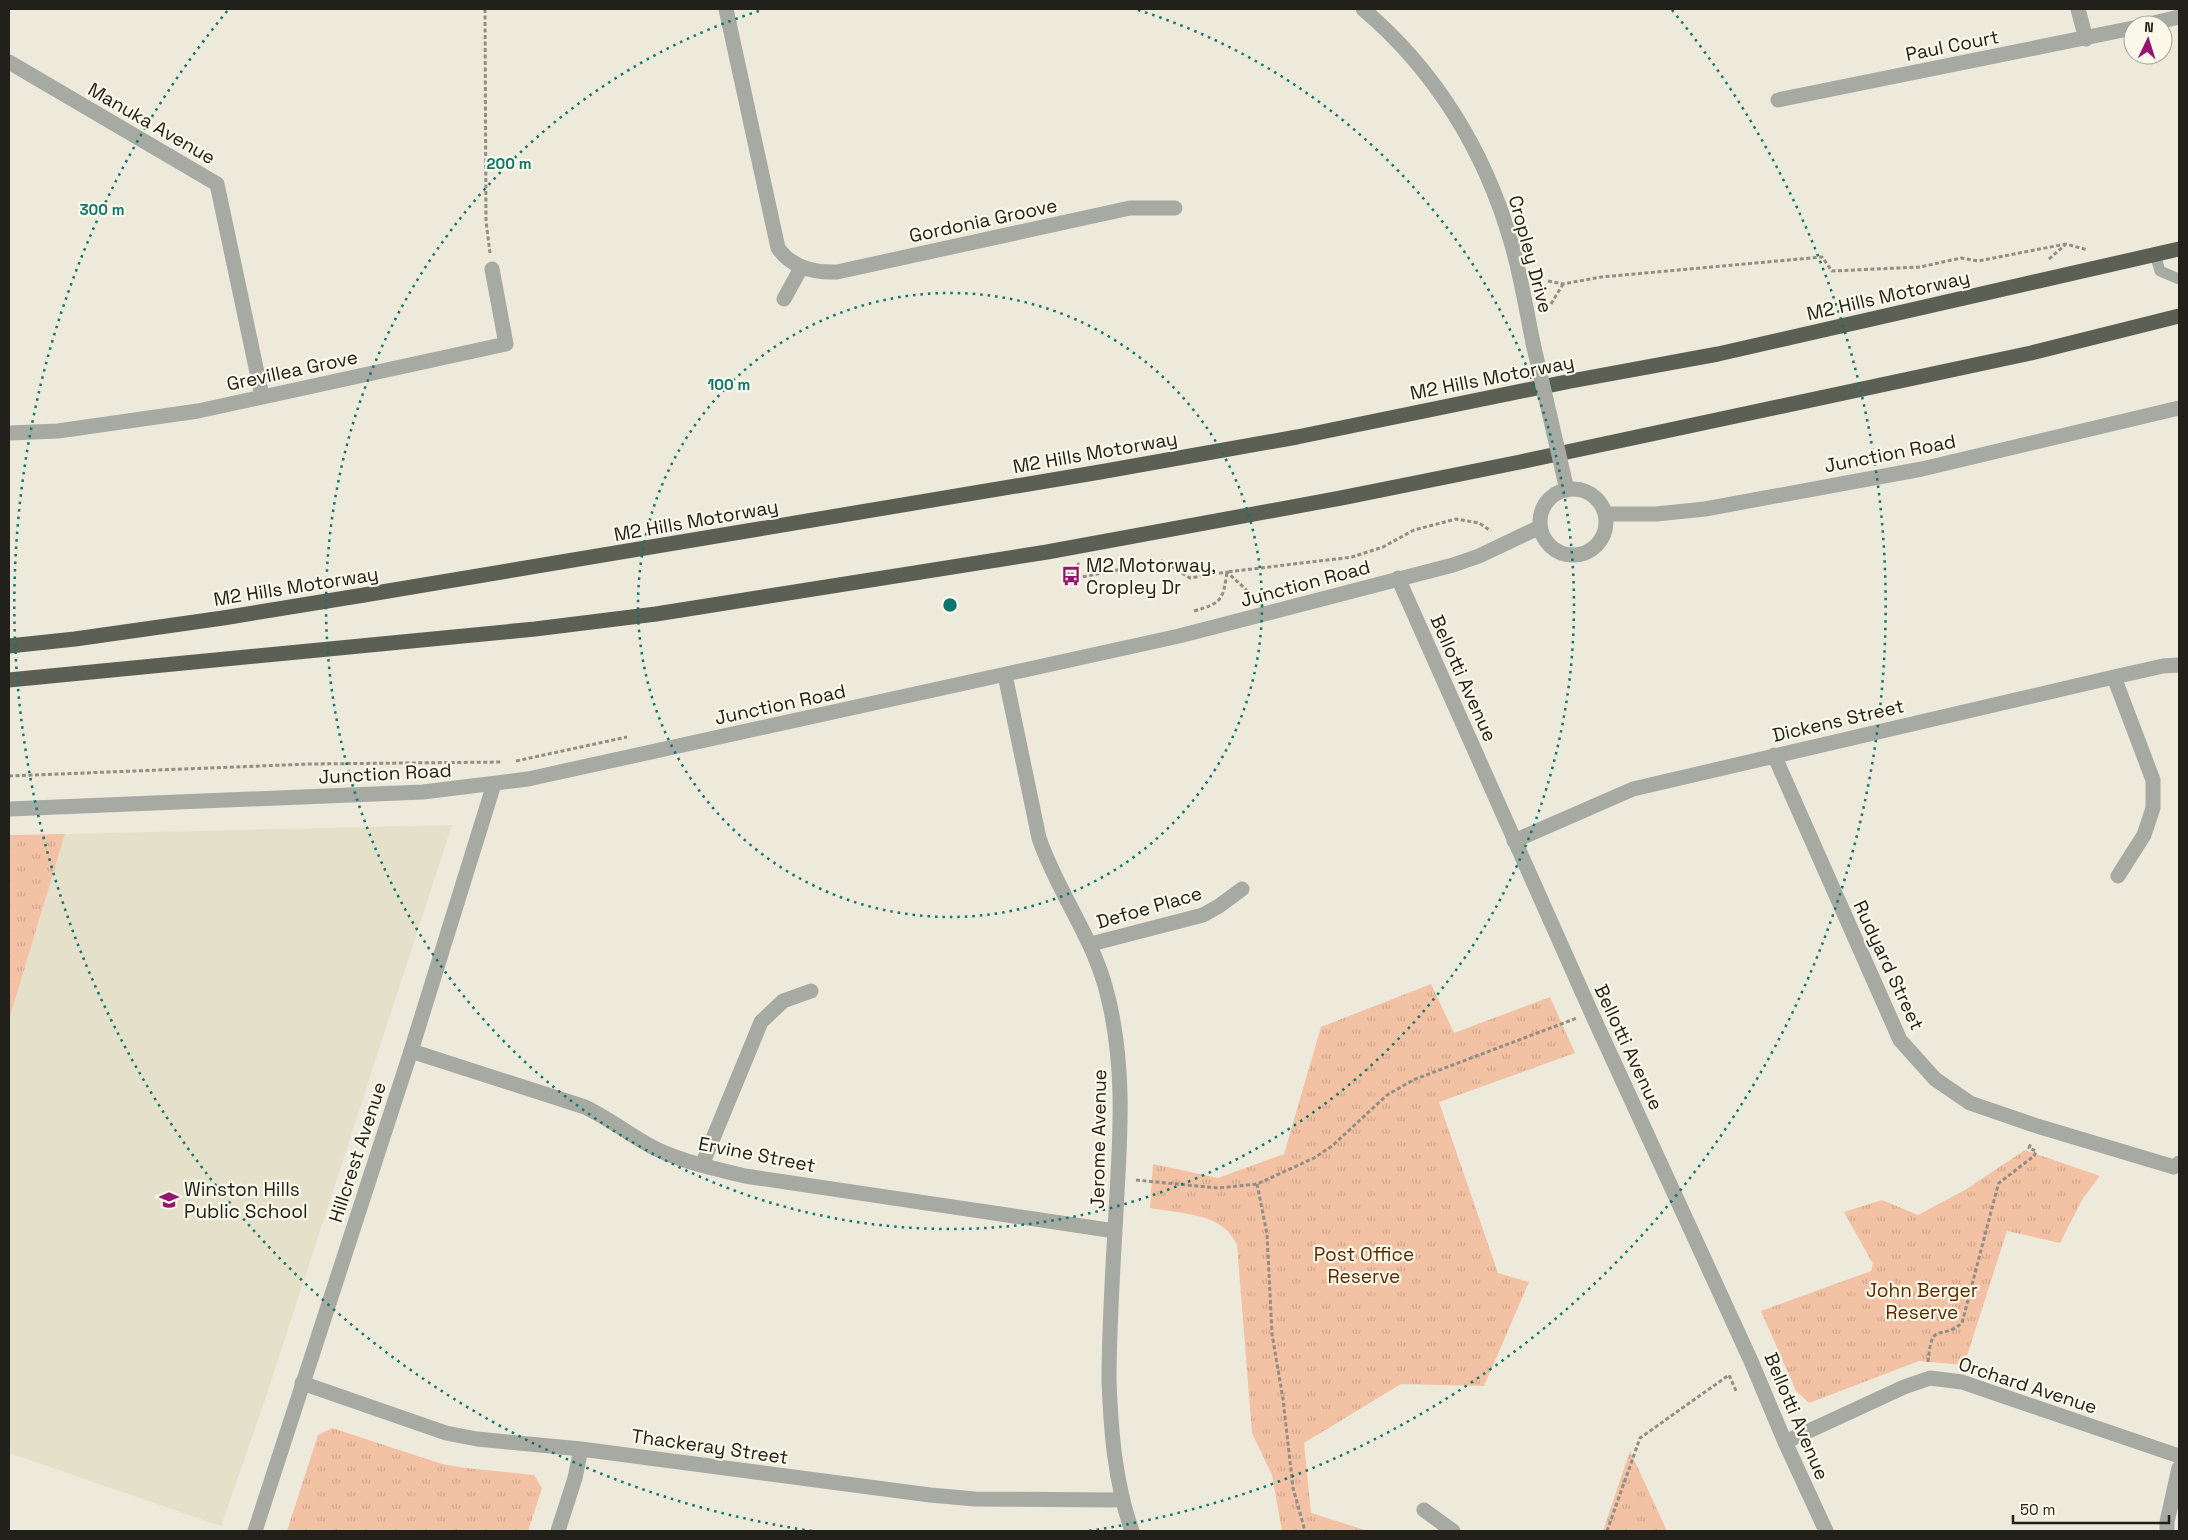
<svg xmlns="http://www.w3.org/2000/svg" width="2188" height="1540" font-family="'Space Grotesk',sans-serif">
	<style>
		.built { fill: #e4e0ca }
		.park { fill: url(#park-tufts) }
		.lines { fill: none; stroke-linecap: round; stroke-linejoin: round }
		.path { stroke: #918f85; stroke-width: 3; stroke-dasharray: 4 2.5; stroke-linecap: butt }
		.service { stroke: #a7a9a3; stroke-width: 11 }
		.minor { stroke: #a7a9a3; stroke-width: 15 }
		.tertiary { stroke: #a7a9a3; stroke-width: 15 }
		.motorway { stroke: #5c5f53; stroke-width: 15 }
		.tertiary-bridge { stroke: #a7a9a3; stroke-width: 15 }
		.ring { fill: none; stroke: #0f766e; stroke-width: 2.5; stroke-dasharray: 2.5 5 }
		.labels { text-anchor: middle; stroke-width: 4.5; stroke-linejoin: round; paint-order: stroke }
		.street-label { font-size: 19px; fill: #21201b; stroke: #faf8e9 }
		.poi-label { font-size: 19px; fill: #21201b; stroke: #faf8e9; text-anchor: start }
		.park-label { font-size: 19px; fill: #592903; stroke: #faf8e9 }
		.centre { fill: #0f766e; stroke: #faf8e9; stroke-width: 2.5 }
		.ring-label { font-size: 15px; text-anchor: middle; font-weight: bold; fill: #0f766e; stroke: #faf8e9; stroke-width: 4.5; stroke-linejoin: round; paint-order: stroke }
	</style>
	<defs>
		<pattern id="park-tufts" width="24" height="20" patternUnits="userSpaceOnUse" patternTransform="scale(1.25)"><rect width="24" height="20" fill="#f3c1a4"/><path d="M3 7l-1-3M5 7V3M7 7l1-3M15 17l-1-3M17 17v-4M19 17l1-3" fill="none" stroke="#d0a68d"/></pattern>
	</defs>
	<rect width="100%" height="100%" fill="#edeadc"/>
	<path class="built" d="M452,825L264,1403L221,1526L9,1453V1020L65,834Z"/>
	<path class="park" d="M65,834L9,1020V835Z
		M1431,984L1454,1033L1550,997L1575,1053L1439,1102L1498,1273L1529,1282L1484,1386L1401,1384L1304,1443L1311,1513L1368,1531H1282L1272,1475L1252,1433L1237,1245C1223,1212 1180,1214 1150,1208L1153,1164L1218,1178L1284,1154L1321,1027Z
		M2025,1150L2100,1176L2083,1198L2060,1243L2007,1231L1964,1365L1919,1361L1809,1403L1796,1391L1761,1311L1871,1271L1873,1264L1844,1212L1882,1200L1918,1215L1965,1190Z
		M332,1428L442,1464L465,1468L534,1475L542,1488L528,1531H287L318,1435Z
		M1630,1451L1667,1531H1603Z"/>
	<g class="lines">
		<path class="path" d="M485,9L486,221L490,253
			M2049,259L2066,244L2088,250
			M1548,281L1563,284L1601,277L1822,257L1832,271L1920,267L1961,258L1978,261L2066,244
			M1551,304L1563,284
			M1063,567L1072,579L1162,561L1190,578L1227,572L1252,595L1253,599
			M1071,576L1079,563
			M1194,611C1222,603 1223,600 1227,572L1352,557L1383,547L1414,530L1456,519L1479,523L1491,531
			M516,761L627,737
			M9,776L309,764L502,762
			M1136,1180L1218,1188L1257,1184L1314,1158L1332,1146L1387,1095L1413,1080L1577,1018
			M1257,1184L1267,1234L1272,1334L1283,1399L1293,1488L1305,1531
			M1928,1362C1932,1319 1939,1342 1962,1323L1997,1189L1999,1183L2034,1156L2036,1151L2029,1148L2031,1143
			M1607,1531L1640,1438L1729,1375L1737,1393"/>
		<path class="service" d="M2155,254L2160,271L2179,279"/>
		<path class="minor" d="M726,9L778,248C792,268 814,273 837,272L1130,208H1175
			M2078,9L2086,39
			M2145,25L2179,17
			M9,62L217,184L262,396
			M1778,100L2133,28
			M784,299L801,268
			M9,433L58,431L198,411L506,344L492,269
			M1398,578L1591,1012L1751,1361L1785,1442L1826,1531
			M1005,675L1039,838C1058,894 1094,937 1108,997C1124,1062 1121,1126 1117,1192C1114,1255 1109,1318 1109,1381C1111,1432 1115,1483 1132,1531
			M2114,677L2153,780V808L2144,835L2118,876
			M1774,755L1900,1040L1935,1079L1970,1103L2037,1126L2174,1167L2179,1163
			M1514,841L1633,789L2114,677L2163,666L2179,665
			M1091,944L1203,915L1219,906L1242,889
			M411,1051L585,1107C610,1119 631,1136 656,1149C684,1162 715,1169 745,1176L1115,1231
			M702,1165L761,1022L783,1001L811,991
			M302,1383L446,1433L477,1439L581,1449L930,1495L975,1499L1121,1500
			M1785,1442L1904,1387L1930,1378L1962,1382L2179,1456
			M1424,1510L1453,1531
			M558,1531L575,1478L581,1449
			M2167,1531V1522L2179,1468"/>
		<path class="tertiary" d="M1363,9C1435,70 1485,151 1511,242C1521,275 1526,309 1533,343
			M1540 522a33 33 0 1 1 66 0a33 33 0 1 1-66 0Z
			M1605,514H1656L1705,509L1922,469L2179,408
			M9,809L423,792L528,779L1179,636L1453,565L1479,556L1540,527
			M255,1531L411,1051L494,784"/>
		<path class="motorway" d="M9,646L75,639L223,618L364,595L1100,472L1297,437L1571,381L1718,354L2179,249
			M9,680L535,629L656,614L1047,552L1341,498L1520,462L2031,353L2179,316"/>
		<path class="tertiary-bridge" d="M1533,343L1567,490"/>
	</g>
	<g class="ring">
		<circle cx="950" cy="605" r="312"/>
		<path d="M1138 10A624 624 0 1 1 762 10"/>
		<path d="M812 1531A936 936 0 0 1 228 10M1672 10A936 936 0 0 1 1088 1531"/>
	</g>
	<defs>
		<symbol id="bus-bare" viewBox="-9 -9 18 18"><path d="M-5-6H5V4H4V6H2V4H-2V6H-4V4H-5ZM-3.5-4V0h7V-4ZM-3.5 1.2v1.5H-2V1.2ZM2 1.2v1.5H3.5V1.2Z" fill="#951670" stroke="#faf8e9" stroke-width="2.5" paint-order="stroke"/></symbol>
		<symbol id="school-bare" viewBox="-9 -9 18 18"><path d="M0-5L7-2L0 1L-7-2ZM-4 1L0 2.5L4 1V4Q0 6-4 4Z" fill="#951670" stroke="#faf8e9" stroke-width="2.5" paint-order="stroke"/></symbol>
	</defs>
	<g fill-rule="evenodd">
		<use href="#bus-bare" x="1057" y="562" width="28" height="28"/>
		<use href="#school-bare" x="155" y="1186" width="28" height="28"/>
	</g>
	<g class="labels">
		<g class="street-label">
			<text transform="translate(1952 45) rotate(-11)" y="7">Paul Court</text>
			<text transform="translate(152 123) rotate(30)" y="7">Manuka Avenue</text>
			<text transform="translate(983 220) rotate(-12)" y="7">Gordonia Groove</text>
			<text transform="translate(1531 254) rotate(75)" y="7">Cropley Drive</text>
			<text transform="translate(1888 295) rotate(-13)" y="7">M2 Hills Motorway</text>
			<text transform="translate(292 370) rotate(-12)" y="7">Grevillea Grove</text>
			<text transform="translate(1492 377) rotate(-11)" y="7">M2 Hills Motorway</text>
			<text transform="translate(1095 452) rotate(-10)" y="7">M2 Hills Motorway</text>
			<text transform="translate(1890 453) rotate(-11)" y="7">Junction Road</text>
			<text transform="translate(696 520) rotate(-10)" y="7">M2 Hills Motorway</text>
			<text transform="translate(1305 583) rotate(-15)" y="7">Junction Road</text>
			<text transform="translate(296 586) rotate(-9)" y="7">M2 Hills Motorway</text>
			<text transform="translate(1464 678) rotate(66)" y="7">Bellotti Avenue</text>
			<text transform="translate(780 704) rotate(-12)" y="7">Junction Road</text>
			<text transform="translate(1838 720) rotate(-13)" y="7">Dickens Street</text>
			<text transform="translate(385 773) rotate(-3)" y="7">Junction Road</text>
			<text transform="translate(1149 907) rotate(-16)" y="7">Defoe Place</text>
			<text transform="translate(1889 965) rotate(65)" y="7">Rudyard Street</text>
			<text transform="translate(1629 1047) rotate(65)" y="7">Bellotti Avenue</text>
			<text transform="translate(1098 1139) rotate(-89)" y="7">Jerome Avenue</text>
			<text transform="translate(357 1152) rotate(-72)" y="7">Hillcrest Avenue</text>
			<text transform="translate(757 1154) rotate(11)" y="7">Ervine Street</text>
			<text transform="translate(2028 1385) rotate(18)" y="7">Orchard Avenue</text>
			<text transform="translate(1797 1416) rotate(67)" y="7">Bellotti Avenue</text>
			<text transform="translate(710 1446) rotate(8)" y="7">Thackeray Street</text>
		</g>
		<g class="poi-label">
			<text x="1086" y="572">M2 Motorway,<tspan x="1086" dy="22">Cropley Dr</tspan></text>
			<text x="184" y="1196">Winston Hills<tspan x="184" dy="22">Public School</tspan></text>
		</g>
		<g class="park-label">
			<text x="1364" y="1261">Post Office<tspan x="1364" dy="22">Reserve</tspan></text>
			<text x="1922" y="1297">John Berger<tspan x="1922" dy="22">Reserve</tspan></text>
		</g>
	</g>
	<circle cx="950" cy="605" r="8" class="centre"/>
	<g class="ring-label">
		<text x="509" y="169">200 m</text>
		<text x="102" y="215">300 m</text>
		<text x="729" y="390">100 m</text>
	</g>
	<rect width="2188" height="1540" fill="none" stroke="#21201b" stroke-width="20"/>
	<g transform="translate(2148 40) rotate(4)"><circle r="24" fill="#faf8e9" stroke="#a3a297"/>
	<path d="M0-4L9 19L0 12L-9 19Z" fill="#951670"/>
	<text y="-8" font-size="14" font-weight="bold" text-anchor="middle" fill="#21201b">N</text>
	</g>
	<path d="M2013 1515v8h156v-8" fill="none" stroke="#21201b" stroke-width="2.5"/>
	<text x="2020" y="1515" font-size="15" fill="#21201b" stroke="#faf8e9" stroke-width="4" paint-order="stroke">50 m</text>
</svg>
